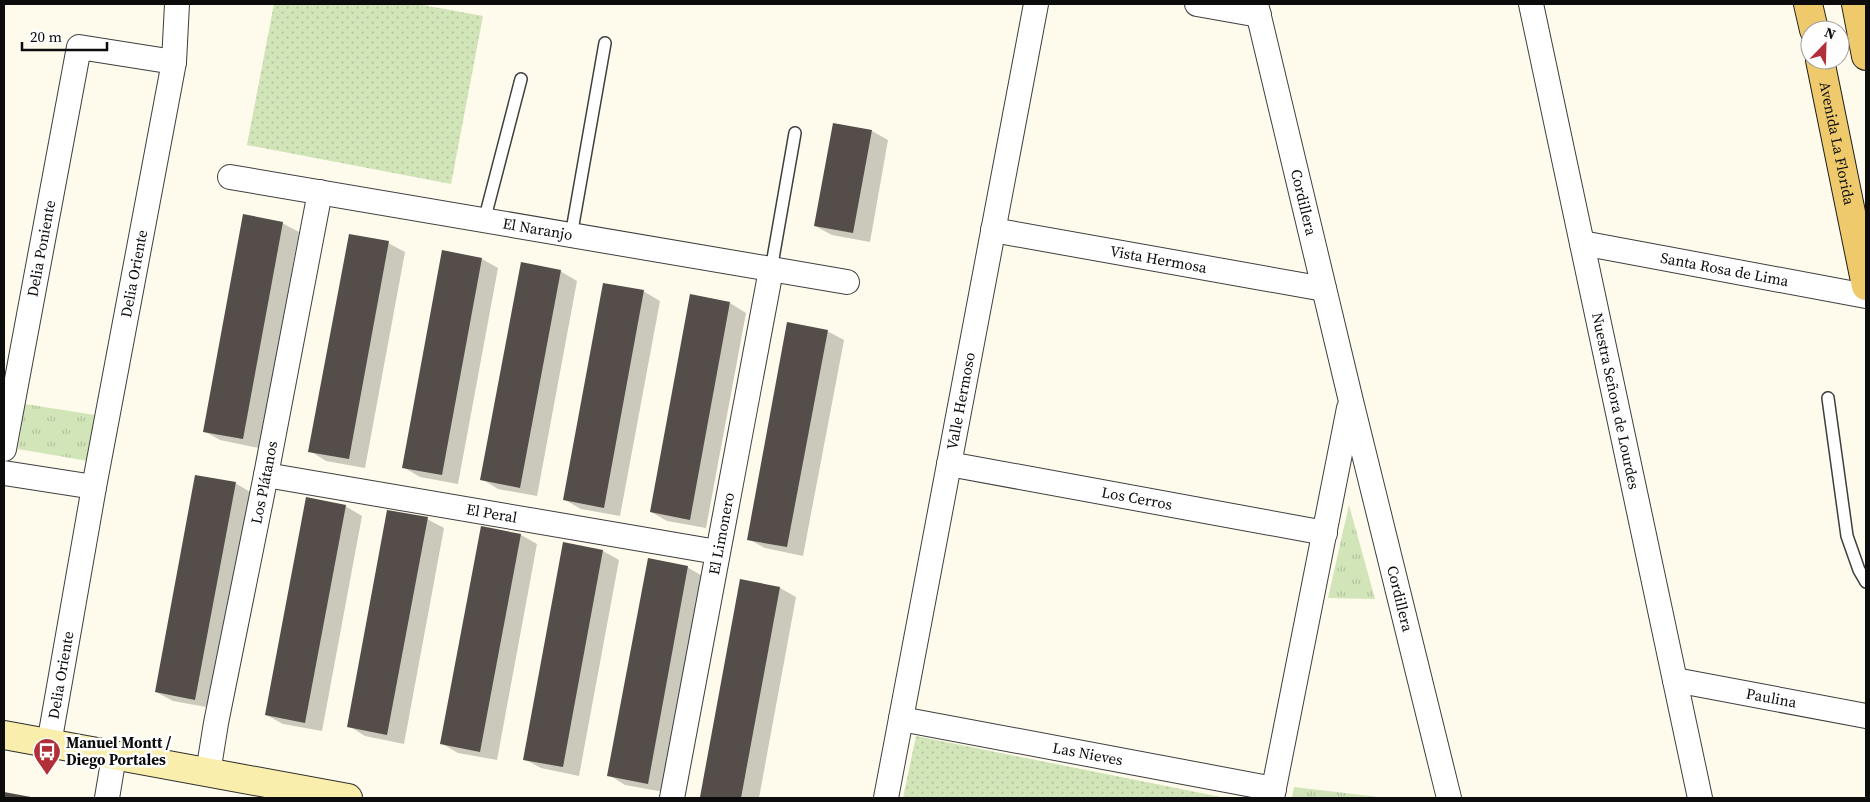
<svg xmlns="http://www.w3.org/2000/svg" width="1870" height="802" font-family="'Source Serif 4',serif">
	<style>
		.grass { fill: url(#grass-tufts) }
		.park { fill: url(#park-dots) }
		.shadow { fill: #0003 }
		.building { fill: #544d49 }
		.lines { fill: none; stroke-linecap: round; stroke-linejoin: round }
		.service-casing { stroke: #3f3f3f; stroke-width: 14 }
		.minor-casing { stroke: #3f3f3f; stroke-width: 26 }
		.secondary-casing { stroke: #2e2e2e; stroke-width: 30 }
		.primary-casing { stroke: #1d1d1d; stroke-width: 30 }
		.service { stroke: #fff; stroke-width: 11 }
		.minor { stroke: #fff; stroke-width: 24 }
		.secondary { stroke: #f9eeac; stroke-width: 28 }
		.primary { stroke: #eeca6c; stroke-width: 28 }
		.labels { text-anchor: middle; stroke-width: 5; stroke-linejoin: round; paint-order: stroke }
		.street-label { font-size: 15px; fill: #0c0c0c; stroke: #fff }
		.poi-label { font-size: 15px; font-weight: bold; fill: #0c0c0c; stroke: #fff; text-anchor: start }
	</style>
	<defs>
		<pattern id="grass-tufts" width="24" height="20" patternUnits="userSpaceOnUse" patternTransform="scale(1.25)"><rect width="24" height="20" fill="#d1e5b9"/><path d="M3 7l-1-3M5 7V3M7 7l1-3M15 17l-1-3M17 17v-4M19 17l1-3" fill="none" stroke="#b2c39e"/></pattern>
		<pattern id="park-dots" width="8" height="8" patternUnits="userSpaceOnUse" patternTransform="scale(1.25)"><rect width="8" height="8" fill="#d1e5b9"/><path d="M2 2h.1M6 6h.1" fill="none" stroke="#b2c39e" stroke-width="1.8" stroke-linecap="round"/></pattern>
	</defs>
	<rect width="100%" height="100%" fill="#fefaec"/>
	<path class="grass" d="M25,404L95,415L88,461L18,449Z
		M1349,505L1375,599L1328,598Z
		M1294,787L1387,798H1292Z"/>
	<path class="park" d="M274,4H417L483,16L451,184L247,145Z
		M916,736L1226,798H903Z"/>
	<path class="shadow" d="M872,131L888,140L870,242L832,235L815,226Z
		M282,223L299,232L259,448L220,440L204,431Z
		M388,243L405,252L365,468L326,461L310,451Z
		M482,259L498,268L458,484L420,477L403,467Z
		M560,271L577,281L537,496L498,489L482,479Z
		M643,291L660,301L620,516L581,509L565,500Z
		M730,303L746,313L706,528L667,521L651,512Z
		M827,331L844,340L803,556L765,548L748,539Z
		M235,483L252,493L212,708L173,701L156,692Z
		M345,506L362,516L322,731L283,724L266,715Z
		M427,519L444,528L404,744L365,736L349,726Z
		M521,535L537,544L497,760L458,753L441,743Z
		M564,543L603,551L619,560L579,776L541,768L524,759Z
		M687,567L704,577L664,792L625,785L609,775Z
		M741,580L780,588L796,597L759,798H705L701,796Z"/>
	<path class="building" d="M833,123L872,130L853,233L814,226Z
		M243,214L283,222L243,439L203,432Z
		M349,234L389,241L349,459L308,452Z
		M442,250L482,258L442,475L402,468Z
		M521,262L561,270L520,488L480,480Z
		M603,283L644,290L604,508L563,500Z
		M690,294L730,302L690,520L650,512Z
		M787,322L828,330L787,547L747,540Z
		M195,475L236,482L195,700L155,692Z
		M306,497L346,505L305,723L265,715Z
		M387,510L428,517L387,735L347,727Z
		M481,526L521,534L480,752L440,744Z
		M563,542L603,550L563,767L523,760Z
		M648,558L688,566L648,784L607,776Z
		M740,579L780,587L741,798H709L700,797Z
		M4,792L31,797V798H4Z"/>
	<g class="lines">
		<defs>
			<path id="service" d="M484,221L521,79
				M571,236L605,43
				M771,270L795,133
				M1828,398L1847,536L1859,570L1866,582"/>
			<g id="minor">
				<path d="M1197,4L1259,15"/>
				<path id="s1" d="M1256,4L1351,401L1449,798"/>
				<path id="s2" d="M1531,4L1700,798"/>
				<path id="s3" d="M230,177L847,282"/>
				<path id="s4" d="M993,230L1324,289"/>
				<path id="s5" d="M1582,243L1866,296"/>
				<path id="s6" d="M4,449L79,47L174,62"/>
				<path id="s7" d="M949,464L1325,533"/>
				<path d="M4,473L94,487"/>
				<path id="s8" d="M266,475L717,552"/>
				<path id="s9" d="M1675,680L1866,716"/>
				<path id="s10" d="M901,719L1274,789"/>
				<path id="s11" d="M49,744L94,487L174,62L177,4"/>
				<path id="s12" d="M208,773L216,723L266,475L320,192"/>
				<path d="M107,798L114,756"/>
				<path id="s13" d="M672,798L771,270"/>
				<path id="s14" d="M886,798L1036,4"/>
				<path d="M1272,798L1349,408"/>
			</g>
			<path id="secondary" d="M4,735L348,798"/>
			<g id="primary">
				<path d="M1808,4L1814,30"/>
				<path d="M1856,4L1866,56"/>
				<path id="s15" d="M1820,60L1866,286"/>
			</g>
		</defs>
		<use href="#service" class="service-casing"/>
		<use href="#minor" class="minor-casing"/>
		<use href="#secondary" class="secondary-casing"/>
		<use href="#primary" class="primary-casing"/>
		<use href="#service" class="service"/>
		<use href="#minor" class="minor"/>
		<use href="#secondary" class="secondary"/>
		<use href="#primary" class="primary"/>
	</g>
	<defs>
		<symbol id="bus-pin" viewBox="-11 -11 22 30"><path d="M0 17L-7.5 6A9.5 9.5 0 1 1 7.5 6Z" fill="#b12f39" stroke="#fff"/><path d="M-5-6H5V4H4V6H2V4H-2V6H-4V4H-5ZM-3.5-4V0h7V-4ZM-3.5 1.2v1.5H-2V1.2ZM2 1.2v1.5H3.5V1.2Z" fill="#fff"/></symbol>
	</defs>
	<g fill-rule="evenodd">
		<use href="#bus-pin" x="31" y="736" width="32" height="43"/>
	</g>
	<g class="labels">
		<g class="street-label">
			<text dy="5" stroke="none"><textPath href="#s15" startOffset="85">Avenida La Florida</textPath></text>
			<text dy="5" stroke="none"><textPath href="#s1" startOffset="204">Cordillera</textPath></text>
			<text dy="5" stroke="none"><textPath href="#s3" startOffset="312">El Naranjo</textPath></text>
			<text dy="5" stroke="none"><textPath href="#s6" startOffset="204">Delia Poniente</textPath></text>
			<text dy="5" stroke="none"><textPath href="#s4" startOffset="168">Vista Hermosa</textPath></text>
			<text dy="5" stroke="none"><textPath href="#s5" startOffset="145">Santa Rosa de Lima</textPath></text>
			<text dy="5" stroke="none"><textPath href="#s11" startOffset="478">Delia Oriente</textPath></text>
			<text dy="5" stroke="none"><textPath href="#s14" startOffset="404">Valle Hermoso</textPath></text>
			<text dy="5" stroke="none"><textPath href="#s2" startOffset="406">Nuestra Señora de Lourdes</textPath></text>
			<text dy="5" stroke="none"><textPath href="#s12" startOffset="296">Los Plátanos</textPath></text>
			<text dy="5" stroke="none"><textPath href="#s7" startOffset="191">Los Cerros</textPath></text>
			<text dy="5" stroke="none"><textPath href="#s8" startOffset="229">El Peral</textPath></text>
			<text dy="5" stroke="none"><textPath href="#s13" startOffset="269">El Limonero</textPath></text>
			<text dy="5" stroke="none"><textPath href="#s1" startOffset="612">Cordillera</textPath></text>
			<text dy="5" stroke="none"><textPath href="#s11" startOffset="70">Delia Oriente</textPath></text>
			<text dy="5" stroke="none"><textPath href="#s9" startOffset="98">Paulina</textPath></text>
			<text dy="5" stroke="none"><textPath href="#s10" startOffset="190">Las Nieves</textPath></text>
		</g>
		<g class="poi-label">
			<text x="66" y="748">Manuel Montt /<tspan x="66" dy="17">Diego Portales</tspan></text>
		</g>
	</g>
	<rect width="1870" height="802" fill="none" stroke="#0c0c0c" stroke-width="10"/>
	<g transform="translate(1825 45) rotate(23)"><circle r="24" fill="#ffffff" stroke="#9e9e9e"/>
	<path d="M0-4L9 19L0 12L-9 19Z" fill="#b12f39"/>
	<text y="-8" font-size="14" font-weight="bold" text-anchor="middle" fill="#0c0c0c">N</text>
	</g>
	<path d="M22 42v8h85v-8" fill="none" stroke="#0c0c0c" stroke-width="2.5"/>
	<text x="30" y="42" font-size="15" fill="#0c0c0c" stroke="#ffffff" stroke-width="4" paint-order="stroke">20 m</text>
</svg>
